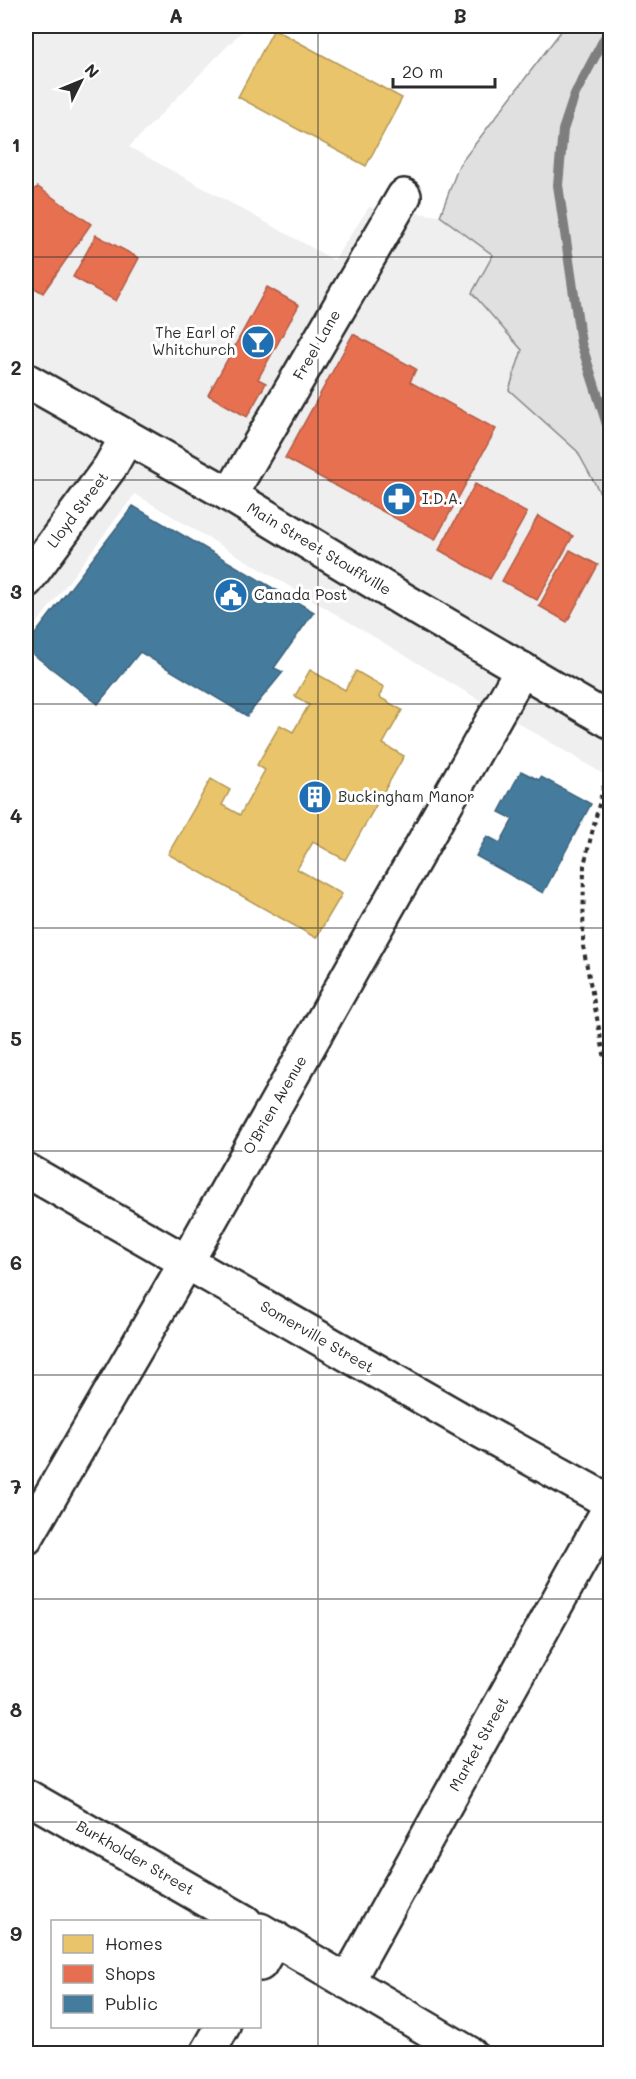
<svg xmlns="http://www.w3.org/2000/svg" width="636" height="2079" font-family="Mali,sans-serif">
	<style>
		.built { fill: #efefef }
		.green { fill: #e0e0e0; stroke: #868686; stroke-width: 1.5 }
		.homes { fill: #e9c46a; stroke: #b09657; stroke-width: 1.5 }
		.shops { fill: #e76f51; stroke: #af5b46; stroke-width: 1.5 }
		.public { fill: #457b9d; stroke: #3d637b; stroke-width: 1.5 }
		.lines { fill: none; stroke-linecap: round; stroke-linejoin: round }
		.stream { stroke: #7e7e7e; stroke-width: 10 }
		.minor-casing { stroke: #2b2b2b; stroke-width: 38 }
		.major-casing { stroke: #2b2b2b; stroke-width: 38 }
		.path { stroke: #2b2b2b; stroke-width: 4; stroke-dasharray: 4.5 4.5; stroke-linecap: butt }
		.minor { stroke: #fff; stroke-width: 33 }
		.major { stroke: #fff; stroke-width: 33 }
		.rail { stroke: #2b2b2b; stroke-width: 4.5; stroke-dasharray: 9 4.5; stroke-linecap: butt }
		.grid { fill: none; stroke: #2b2b2b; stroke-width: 1.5; stroke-opacity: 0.55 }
		.labels { text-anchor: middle; stroke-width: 6; stroke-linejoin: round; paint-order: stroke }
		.poi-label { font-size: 15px; fill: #2b2b2b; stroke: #fff; text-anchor: start }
		.street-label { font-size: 15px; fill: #2b2b2b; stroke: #fff }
		.neatline { fill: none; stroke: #2b2b2b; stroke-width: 2 }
		.grid-label { font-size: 20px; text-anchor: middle; font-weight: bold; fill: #2b2b2b }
	</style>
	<rect width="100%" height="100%" fill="#fff"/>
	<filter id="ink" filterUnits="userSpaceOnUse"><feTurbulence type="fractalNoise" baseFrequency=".0167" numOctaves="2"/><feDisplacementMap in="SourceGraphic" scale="12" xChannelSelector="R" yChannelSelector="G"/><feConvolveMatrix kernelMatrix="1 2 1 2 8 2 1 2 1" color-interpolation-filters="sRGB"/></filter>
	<g filter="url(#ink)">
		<path class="built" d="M26,26H247L129,147L334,260L369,207L440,216L493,255L472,293L522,350L509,390L577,451L610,511V778L135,494L26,638Z"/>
		<path class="green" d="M565,26H610V511L577,451L509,390L522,350L472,293L493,255L440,216L459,165Z"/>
		<path class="homes" d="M274,29L402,98L366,166L238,97Z
			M310,670L345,690L356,671L384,687L379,697L402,710L383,744L404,756L345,860L313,842L297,869L342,894L316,938L168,854L211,779L230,790L222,805L240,815L265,770L257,765L280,725L293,732L309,705L295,696Z"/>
		<path class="shops" d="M38,187L91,224L43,293L26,283V194Z
			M96,235L139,258L116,301L73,277Z
			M267,287L299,305L258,379L266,383L247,417L208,395Z
			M353,334L416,369L410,382L496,429L435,540L285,458Z
			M475,484L527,513L490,579L439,550Z
			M538,516L573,536L537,600L502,581Z
			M570,550L598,565L567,622L539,606Z"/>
		<path class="public" d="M133,506L314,612L274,668L283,672L247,716L140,652L98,704L26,649V646Z
			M521,771L539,780L541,777L591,804L543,893L476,856L487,836L500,843L513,819L499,812Z"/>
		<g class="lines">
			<path class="stream" d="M610,28L575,94L563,130L558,185L581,343L610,434"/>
			<defs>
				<path id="minor" d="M230,495L404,196
					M26,581L110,467L127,437
					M26,1170L483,1432L610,1502
					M26,1538L187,1261L522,669
					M26,1796L245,1922
					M260,1930L470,2054
					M260,1964L275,1938
					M347,1982L610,1507
					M207,2054L223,2026"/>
				<path id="major" d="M26,380L230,495L407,602L610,721"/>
			</defs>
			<use href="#minor" class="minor-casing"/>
			<use href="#major" class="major-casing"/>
			<path class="path" d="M610,760L584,865L583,946L610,1085"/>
			<use href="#minor" class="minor"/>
			<use href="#major" class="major"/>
			<path class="rail" d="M26,34L35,26"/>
		</g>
	</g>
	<path class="grid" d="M318,26V2054M26,257H610M26,480H610M26,704H610M26,928H610M26,1151H610M26,1375H610M26,1599H610M26,1822H610"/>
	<defs>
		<symbol id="bar-disc" viewBox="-11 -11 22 22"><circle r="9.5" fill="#1f6fb2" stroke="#fff"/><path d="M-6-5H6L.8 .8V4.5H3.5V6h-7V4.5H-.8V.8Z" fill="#fff"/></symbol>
		<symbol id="pharmacy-disc" viewBox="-11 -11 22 22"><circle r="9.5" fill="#1f6fb2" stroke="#fff"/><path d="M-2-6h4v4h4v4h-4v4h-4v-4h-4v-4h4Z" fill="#fff"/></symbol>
		<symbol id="civic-disc" viewBox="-11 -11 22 22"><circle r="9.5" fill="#1f6fb2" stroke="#fff"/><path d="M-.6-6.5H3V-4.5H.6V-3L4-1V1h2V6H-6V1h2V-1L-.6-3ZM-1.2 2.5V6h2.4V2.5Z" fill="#fff"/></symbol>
		<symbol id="building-disc" viewBox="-11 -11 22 22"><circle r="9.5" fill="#1f6fb2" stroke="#fff"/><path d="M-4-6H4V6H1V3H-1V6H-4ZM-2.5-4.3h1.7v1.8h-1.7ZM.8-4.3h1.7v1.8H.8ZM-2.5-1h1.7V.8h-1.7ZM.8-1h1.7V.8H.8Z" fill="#fff"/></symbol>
	</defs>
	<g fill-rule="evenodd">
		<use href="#bar-disc" x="239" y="323" width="38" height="38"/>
		<use href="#pharmacy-disc" x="380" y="480" width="38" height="38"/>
		<use href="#civic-disc" x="212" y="576" width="38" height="38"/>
		<use href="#building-disc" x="296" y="778" width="38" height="38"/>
	</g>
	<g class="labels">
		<g class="poi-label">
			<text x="235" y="338" text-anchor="end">The Earl of<tspan x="235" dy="17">Whitchurch</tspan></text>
			<text x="422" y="504">I.D.A.</text>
			<text x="254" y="600">Canada Post</text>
			<text x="338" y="802">Buckingham Manor</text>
		</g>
		<g class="street-label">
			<text transform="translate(317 345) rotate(-60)" y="5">Freel Lane</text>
			<text transform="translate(78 510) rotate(-53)" y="5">Lloyd Street</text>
			<text transform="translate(319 549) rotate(31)" y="5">Main Street Stouffville</text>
			<text transform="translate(275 1105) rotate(-60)" y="5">O'Brien Avenue</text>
			<text transform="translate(317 1337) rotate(30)" y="5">Somerville Street</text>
			<text transform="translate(479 1744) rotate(-61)" y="5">Market Street</text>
			<text transform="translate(135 1858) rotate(30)" y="5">Burkholder Street</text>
		</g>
	</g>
	<rect width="636" height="2079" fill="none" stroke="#fff" stroke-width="66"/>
	<rect x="51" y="1920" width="210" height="108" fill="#ffffff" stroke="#aaaaaa" stroke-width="1.5"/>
	<rect x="63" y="1935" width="30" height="18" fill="#e9c46a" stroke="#aaaaaa" stroke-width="1.5"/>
	<text x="105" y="1950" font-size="18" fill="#2b2b2b">Homes</text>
	<rect x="63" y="1965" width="30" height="18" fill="#e76f51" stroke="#aaaaaa" stroke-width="1.5"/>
	<text x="105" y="1980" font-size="18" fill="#2b2b2b">Shops</text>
	<rect x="63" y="1995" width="30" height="18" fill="#457b9d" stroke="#aaaaaa" stroke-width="1.5"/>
	<text x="105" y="2010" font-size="18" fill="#2b2b2b">Public</text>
	<g transform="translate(81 81) rotate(47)" stroke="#ffffff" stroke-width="4.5" paint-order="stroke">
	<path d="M0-4.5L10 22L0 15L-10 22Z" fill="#2b2b2b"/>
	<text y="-9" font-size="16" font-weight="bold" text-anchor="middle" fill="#2b2b2b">N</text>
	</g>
	<path d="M393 78v9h102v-9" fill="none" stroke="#2b2b2b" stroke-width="3"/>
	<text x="402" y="78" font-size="18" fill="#2b2b2b" stroke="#ffffff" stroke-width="4.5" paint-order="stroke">20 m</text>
	<rect x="33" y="33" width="570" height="2013" class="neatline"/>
	<g class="grid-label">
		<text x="176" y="23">A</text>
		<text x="460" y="23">B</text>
		<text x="16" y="152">1</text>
		<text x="16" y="375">2</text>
		<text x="16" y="599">3</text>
		<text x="16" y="823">4</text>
		<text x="16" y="1046">5</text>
		<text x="16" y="1270">6</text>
		<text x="16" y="1494">7</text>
		<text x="16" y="1717">8</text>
		<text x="16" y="1941">9</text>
	</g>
</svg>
